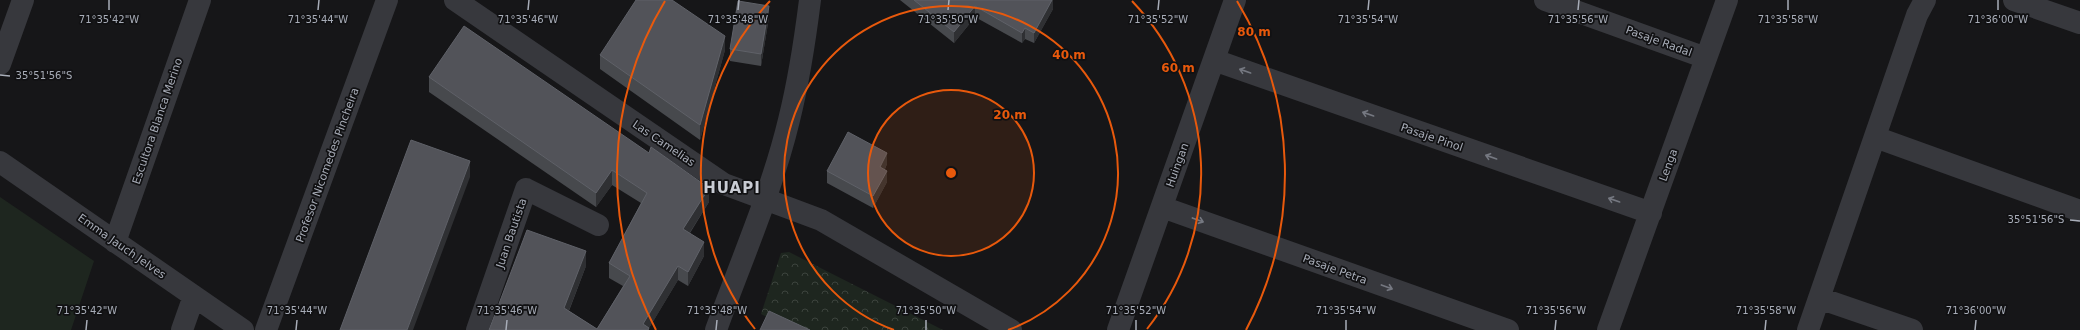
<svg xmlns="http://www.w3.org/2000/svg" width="2080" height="330" font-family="'DejaVu Sans',sans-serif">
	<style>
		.grass { fill: #1e261f }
		.park { fill: url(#park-crowns) }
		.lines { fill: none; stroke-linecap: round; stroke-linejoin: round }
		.minor { stroke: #37383d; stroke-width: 22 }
		.wall { fill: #47494d }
		.shaded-wall { fill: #2f3033 }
		.building { fill: #525359; stroke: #5f6168 }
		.oneway { stroke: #757881 }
		.ticks { fill: none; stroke: #a8adb8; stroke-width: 1.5 }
		.ring { fill: none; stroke: #e8590c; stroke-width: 2 }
		.labels { text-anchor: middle; stroke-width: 3.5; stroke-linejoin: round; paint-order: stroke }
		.street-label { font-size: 11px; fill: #a8adb8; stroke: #111113 }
		.district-label { font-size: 15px; font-weight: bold; letter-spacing: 1px; fill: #c9ccd4; stroke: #111113 }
		.ticks-label { font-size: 10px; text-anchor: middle; fill: #a8adb8; stroke: #111113; stroke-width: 3.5; stroke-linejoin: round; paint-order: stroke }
		.centre { fill: #e8590c; stroke: #111113; stroke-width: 2 }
		.ring-label { font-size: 12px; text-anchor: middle; font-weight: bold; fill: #e8590c; stroke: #111113; stroke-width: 3.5; stroke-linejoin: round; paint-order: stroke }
	</style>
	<defs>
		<pattern id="park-crowns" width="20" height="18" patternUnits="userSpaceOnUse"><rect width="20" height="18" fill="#1e261f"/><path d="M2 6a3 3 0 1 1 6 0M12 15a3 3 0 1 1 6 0" fill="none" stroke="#3c433d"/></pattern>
	</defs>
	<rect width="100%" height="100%" fill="#161618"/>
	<path class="grass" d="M0,197L94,261L71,330H0Z"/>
	<path class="park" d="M789,252L943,330H792L761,314L781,253Z"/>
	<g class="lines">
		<path class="minor" d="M455,0L724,184L821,220L1011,330
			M1545,0L1706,58
			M2014,0L2080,23
			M1214,60L1651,213
			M0,64L23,0
			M1875,137L2080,211
			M0,162L243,330
			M1162,207L1508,330
			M115,242L200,0
			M1819,298L1912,330
			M182,330L194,296
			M266,330L387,0
			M477,330L526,189L598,225
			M716,330C741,261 772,191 789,120C799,80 805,40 810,0
			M1118,330L1235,0
			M1608,330L1727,0
			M1808,330L1917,15L1925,0"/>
	</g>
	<path class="wall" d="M900,0H1053V9L1034,43L1025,39L1022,43L975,17L954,43Z
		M769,17L761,66L730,61V49Z
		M725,50L700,140L600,69V55Z
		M429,77L709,202L690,233L704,256L688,286L678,280L649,328V330H489L586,266L569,311L597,329L623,286L609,278V263L641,203L612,185L596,207L429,92Z
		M887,164L885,169L887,182L873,208L827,183V171Z"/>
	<path class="shaded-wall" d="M1052,0H1053V9L1034,43V33Z
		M769,6V17L761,66V54Z
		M975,6V17L954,43V32Z
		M1025,28V39L1022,43V33Z
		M725,36V50L700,140V125Z
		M887,153V164L880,178V167Z
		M470,161V177L413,330H407Z
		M612,170V185L596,207V193Z
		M887,171V182L873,208V196Z
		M709,188V202L683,243V229Z
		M704,242V256L688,286V272Z
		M586,251V266L564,323V308Z
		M678,266V280L648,330L643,324Z"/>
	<path class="building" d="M636,0H672L725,36L700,125L600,55Z
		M914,0H1052L1034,33L1025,28L1022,33L975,6L954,32Z
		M738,1L769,6L761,54L730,49Z
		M464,26L649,153L651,147L709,188L683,229L704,242L688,272L678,266L643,324L649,328L648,330H489L527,230L586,251L564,308L597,329L630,276L609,263L647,193L612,170L596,193L429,77Z
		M848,132L887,153L880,167L887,171L873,196L827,171Z
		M411,140L470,161L407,330H340Z
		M769,311L810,330H760Z"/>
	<defs><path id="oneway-shaft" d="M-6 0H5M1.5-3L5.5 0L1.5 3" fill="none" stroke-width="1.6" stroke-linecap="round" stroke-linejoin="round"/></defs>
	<g class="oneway">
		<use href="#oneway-shaft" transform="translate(1245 71) rotate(-161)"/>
		<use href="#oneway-shaft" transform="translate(1368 114) rotate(-161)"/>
		<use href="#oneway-shaft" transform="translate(1491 157) rotate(-161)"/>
		<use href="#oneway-shaft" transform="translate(1614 200) rotate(-161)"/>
		<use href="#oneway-shaft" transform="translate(1198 220) rotate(20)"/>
		<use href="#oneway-shaft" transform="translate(1387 287) rotate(20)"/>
	</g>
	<path class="ticks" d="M109,10V0M318,10L319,0M528,10L529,0M738,10L739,0M948,10L949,0M1158,10L1159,0M1368,10L1369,0M1578,10L1579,0M1788,10V0M1998,10V0M0,75L10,76M2070,220L2080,221M86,330L87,320M296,330L297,320M506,330L507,320M716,330L717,320M926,330V320M1136,330V320M1346,330V320M1555,330L1556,320M1765,330L1766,320M1975,330L1976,320"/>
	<circle cx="951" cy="173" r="83" fill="#e8590c" fill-opacity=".12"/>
	<g class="ring">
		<circle cx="951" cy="173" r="83"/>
		<path d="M894 330A167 167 0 1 1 1008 330"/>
		<path d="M755 329A250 250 0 0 1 770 1M1132 1A250 250 0 0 1 1147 329"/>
		<path d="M656 330A334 334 0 0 1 665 1M1237 1A334 334 0 0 1 1246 330"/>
	</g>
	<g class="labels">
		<g class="street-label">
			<text transform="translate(1659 41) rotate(20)" y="4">Pasaje Radal</text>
			<text transform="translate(157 121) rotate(-71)" y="4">Escultora Blanca Merino</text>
			<text transform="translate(1432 137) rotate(19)" y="4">Pasaje Pinol</text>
			<text transform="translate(664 143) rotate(34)" y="4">Las Camelias</text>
			<text transform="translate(327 165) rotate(-70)" y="4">Profesor Nicomedes Pincheira</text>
			<text transform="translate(1177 165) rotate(-70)" y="4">Huingan</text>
			<text transform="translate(1668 165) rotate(-70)" y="4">Lenga</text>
			<text transform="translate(511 233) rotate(-71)" y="4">Juan Bautista</text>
			<text transform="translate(122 246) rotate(35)" y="4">Emma Jauch Jelves</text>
			<text transform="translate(1335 269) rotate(20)" y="4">Pasaje Petra</text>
		</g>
		<g class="district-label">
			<text x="732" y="193">HUAPI</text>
		</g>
	</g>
	<g class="ticks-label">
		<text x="109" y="23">71°35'42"W</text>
		<text x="318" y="23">71°35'44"W</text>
		<text x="528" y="23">71°35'46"W</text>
		<text x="738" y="23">71°35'48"W</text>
		<text x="948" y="23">71°35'50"W</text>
		<text x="1158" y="23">71°35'52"W</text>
		<text x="1368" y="23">71°35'54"W</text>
		<text x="1578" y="23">71°35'56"W</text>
		<text x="1788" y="23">71°35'58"W</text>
		<text x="1998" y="23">71°36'00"W</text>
		<text x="44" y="79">35°51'56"S</text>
		<text x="2036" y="223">35°51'56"S</text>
		<text x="87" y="314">71°35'42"W</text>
		<text x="297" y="314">71°35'44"W</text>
		<text x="507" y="314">71°35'46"W</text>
		<text x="717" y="314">71°35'48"W</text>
		<text x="926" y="314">71°35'50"W</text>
		<text x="1136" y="314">71°35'52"W</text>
		<text x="1346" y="314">71°35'54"W</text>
		<text x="1556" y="314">71°35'56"W</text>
		<text x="1766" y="314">71°35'58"W</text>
		<text x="1976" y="314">71°36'00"W</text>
	</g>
	<circle cx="951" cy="173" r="6" class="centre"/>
	<g class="ring-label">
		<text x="1254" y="36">80 m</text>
		<text x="1069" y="59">40 m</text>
		<text x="1178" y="72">60 m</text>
		<text x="1010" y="119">20 m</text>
	</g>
</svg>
